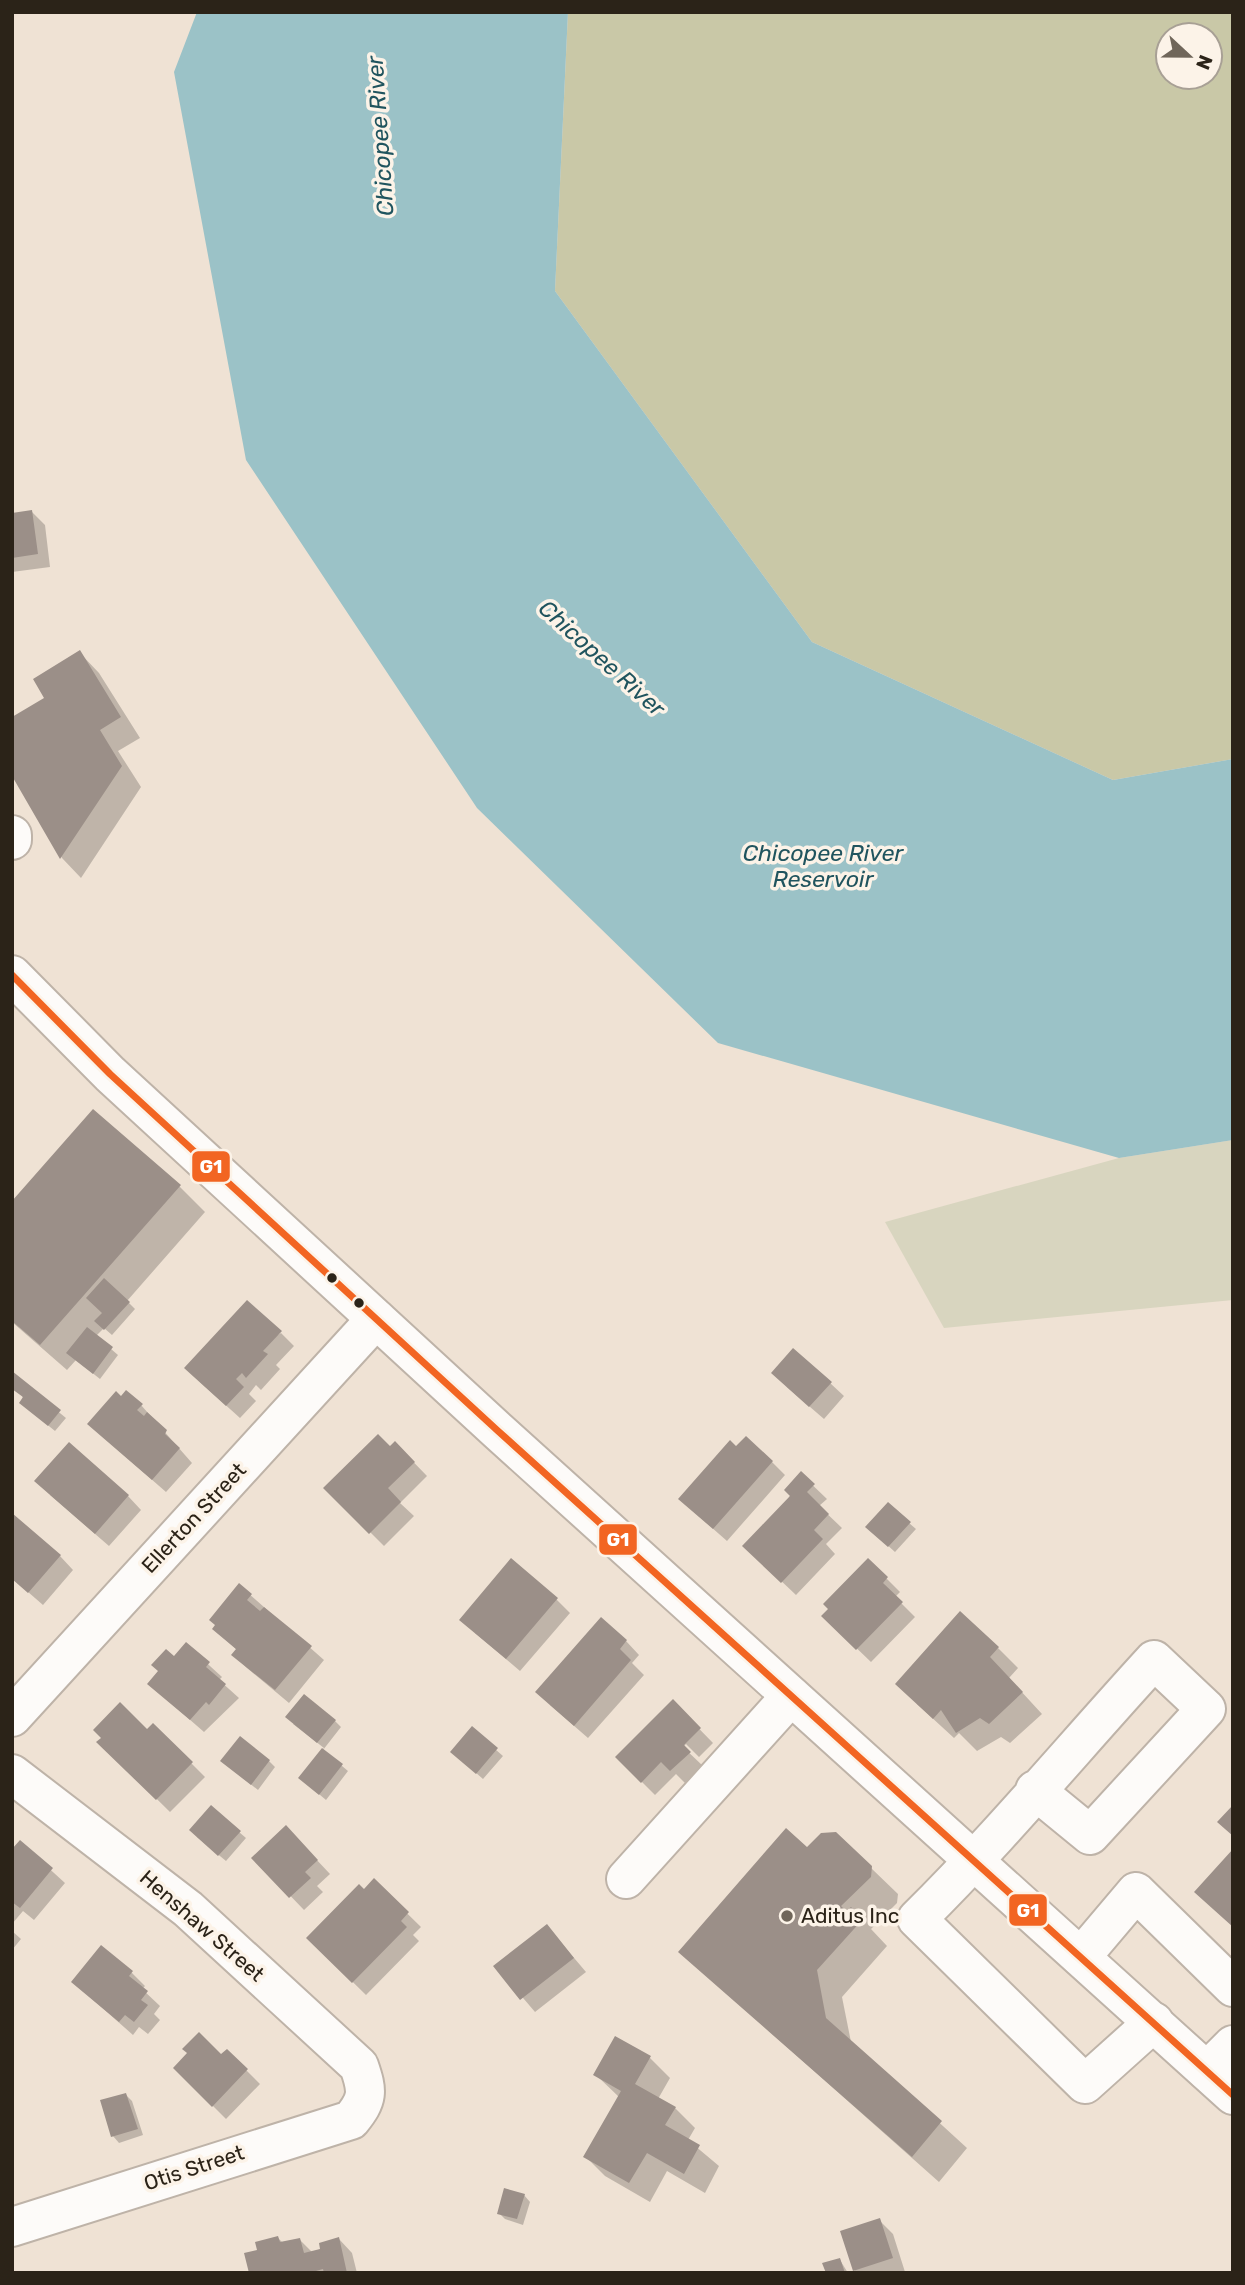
<svg xmlns="http://www.w3.org/2000/svg" width="1245" height="2285" font-family="Rubik,sans-serif">
	<style>
		.green { fill: #d8d5bf }
		.forest { fill: #c9c8a7; fill-rule: evenodd }
		.water { fill: #9bc2c7 }
		.shadow { fill: #0003 }
		.building { fill: #9b8f88 }
		.lines { fill: none; stroke-linecap: round; stroke-linejoin: round }
		.minor-casing { stroke: #beb3a8; stroke-width: 42 }
		.major-casing { stroke: #beb3a8; stroke-width: 42 }
		.minor { stroke: #fdfbf9; stroke-width: 38 }
		.major { stroke: #fdfbf9; stroke-width: 38 }
		.bus-1-casing { stroke: #fcf3e8; stroke-width: 12 }
		.bus-1 { stroke: #f26522; stroke-width: 7 }
		.bus-dot { fill: #2b2318; stroke: #fcf3e8; stroke-width: 2.5 }
		.poi-dot { fill: #70665a; stroke: #fcf3e8; stroke-width: 2.5 }
		.labels { text-anchor: middle; stroke-width: 7; stroke-linejoin: round; paint-order: stroke }
		.street-label { font-size: 21px; fill: #2b2318; stroke: #fcf3e8 }
		.poi-label { font-size: 21px; fill: #2b2318; stroke: #fcf3e8; text-anchor: start }
		.water-label { font-size: 23px; font-style: italic; fill: #20545e; stroke: #fcf3e8 }
		.line-badge { stroke: #fcf3e8; stroke-width: 2.5 }
		.badge-label { font-size: 19px; text-anchor: middle; font-weight: bold; fill: #fff }
	</style>
	<rect width="100%" height="100%" fill="#efe2d4"/>
	<path class="green" d="M1233,1140V1300L944,1328L885,1222L1119,1158Z"/>
	<path class="forest" d="M568,12H1233V759L1113,780L812,642L555,291ZM1168,35H1210V77H1168Z"/>
	<path class="water" d="M197,12H568L555,291L812,642L1113,780L1233,759V1140L1119,1158L718,1043L477,808L246,460L174,72Z"/>
	<path class="shadow" d="M32,512L45,525L50,567L12,572V514Z
		M79,652L99,673L140,738L118,751L141,787L81,878L62,858L12,772L46,699Z
		M179,1186L205,1212L127,1301L135,1309L112,1335L104,1328L96,1336L118,1355L100,1379L76,1360L67,1370L12,1322V1203Z
		M281,1333L294,1346L276,1365L280,1369L261,1390L256,1385L249,1394L256,1401L240,1418L200,1382Z
		M12,1374L66,1418L55,1431L28,1409Z
		M830,1383L844,1396L824,1419L787,1387Z
		M141,1405L192,1463L166,1492L103,1437Z
		M395,1443L427,1476L400,1503L414,1516L384,1546L326,1488Z
		M737,1449L772,1462L785,1475L727,1541L694,1512Z
		M801,1474L827,1499L819,1506L842,1528L826,1544L835,1554L796,1595L758,1559Z
		M50,1495L128,1496L141,1510L109,1546Z
		M909,1523L916,1529L895,1552L874,1533Z
		M60,1556L73,1570L43,1605L12,1578Z
		M868,1560L900,1592L895,1597L915,1617L871,1662L823,1616Z
		M240,1586L324,1660L289,1703L247,1668L233,1655L237,1650L214,1629Z
		M556,1599L570,1613L520,1671L475,1633Z
		M626,1641L639,1655L632,1663L644,1675L588,1738L550,1705Z
		M187,1645L222,1677L219,1680L239,1698L204,1732L149,1684Z
		M998,1648L1018,1668L1009,1678L1042,1714L1010,1743L1001,1737L977,1751L959,1733L954,1738L917,1704Z
		M673,1702L713,1743L699,1757L686,1744L683,1747L703,1766L685,1783L676,1774L655,1795L617,1757Z
		M335,1721L341,1727L323,1750L348,1771L326,1800L300,1778L324,1748L293,1724Z
		M153,1725L205,1777L170,1812L99,1742L147,1731Z
		M472,1729L503,1756L483,1779L459,1758Z
		M269,1761L275,1767L258,1790L229,1767Z
		M239,1832L246,1838L226,1861L197,1837Z
		M299,1841L330,1874L317,1886L323,1892L304,1910L254,1858Z
		M20,1842L65,1883L34,1920L23,1911L12,1924V1852Z
		M807,1849L871,1868L898,1894L897,1903L871,1929L887,1946L842,1997L851,2042L967,2148L939,2182L680,1952Z
		M374,1881L421,1927L413,1935L419,1941L366,1995L308,1938Z
		M547,1926L586,1972L535,2012L496,1966Z
		M12,1931L21,1939L12,1950Z
		M102,1948L132,1973L145,1986L142,1989L160,2006L154,2014L160,2020L148,2034L139,2027L133,2035L73,1982Z
		M227,2051L260,2084L226,2119L175,2068L221,2057Z
		M650,2058L670,2078L658,2099L675,2108L695,2128L688,2140L719,2166L705,2193L667,2171L650,2202L605,2176L585,2156L619,2097L595,2074Z
		M126,2095L132,2101L143,2135L119,2143L113,2136Z
		M524,2195L530,2202L523,2225L505,2219L499,2213Z
		M879,2220L893,2234L905,2272L857,2273L854,2270Z
		M278,2238L283,2243L300,2240L313,2253L339,2239L352,2253L357,2273H251L259,2251Z
		M840,2260L848,2273H827Z"/>
	<path class="building" d="M32,510L38,554L12,558V513Z
		M80,650L121,717L100,730L122,766L60,859L12,776V717L44,698L33,679Z
		M93,1109L181,1185L40,1345L12,1321V1201Z
		M104,1278L130,1302L104,1330L94,1321L102,1313L86,1298Z
		M247,1300L282,1331L263,1351L268,1354L246,1378L242,1373L236,1379L244,1387L226,1406L184,1368Z
		M87,1327L113,1347L93,1374L66,1353Z
		M793,1348L832,1382L809,1407L771,1373Z
		M12,1371L61,1410L48,1426L19,1403L23,1397L12,1389Z
		M126,1390L143,1404L137,1410L144,1416L147,1412L167,1430L165,1434L180,1448L152,1480L87,1424L116,1391L121,1396Z
		M378,1434L390,1446L395,1441L415,1462L388,1488L401,1502L369,1534L323,1488Z
		M746,1436L773,1461L713,1529L678,1499L730,1440L736,1446Z
		M69,1442L129,1495L95,1534L34,1481Z
		M801,1471L815,1484L807,1492L829,1514L814,1530L823,1539L781,1583L742,1546L790,1496L784,1490Z
		M888,1502L911,1522L888,1547L865,1527Z
		M12,1513L61,1555L28,1593L12,1579Z
		M511,1558L558,1598L506,1659L459,1620Z
		M868,1558L888,1577L883,1583L903,1602L856,1650L821,1616L828,1609L823,1604Z
		M239,1583L252,1594L247,1600L260,1611L264,1607L312,1646L275,1690L231,1655L236,1649L212,1629L215,1625L209,1620Z
		M960,1611L999,1647L990,1657L1023,1692L989,1724L980,1718L956,1733L941,1710L933,1719L895,1684Z
		M601,1617L627,1640L620,1649L631,1660L574,1726L535,1692Z
		M186,1642L210,1662L206,1667L226,1684L209,1705L206,1702L190,1720L147,1684L158,1671L151,1665L166,1649L174,1656Z
		M304,1694L336,1720L317,1743L285,1717Z
		M673,1699L701,1728L684,1745L691,1752L670,1771L661,1762L641,1783L615,1757Z
		M120,1702L147,1729L153,1723L193,1762L156,1800L96,1742L101,1738L93,1730Z
		M472,1726L498,1748L476,1774L450,1752Z
		M240,1736L270,1760L251,1785L220,1761Z
		M322,1748L343,1764L319,1795L298,1778Z
		M211,1805L241,1831L218,1856L189,1830Z
		M1233,1805V1836L1217,1822Z
		M286,1825L318,1860L305,1872L311,1878L289,1898L251,1858Z
		M786,1828L807,1847L821,1833L836,1832L872,1866L871,1877L841,1906L846,1911L851,1907L863,1919L817,1970L826,2018L942,2121L912,2157L678,1952Z
		M20,1840L53,1868L20,1908L12,1902V1849Z
		M1233,1849V1927L1194,1892Z
		M374,1878L409,1912L401,1921L407,1927L352,1983L306,1938L359,1884L364,1889Z
		M547,1924L574,1958L520,2000L493,1966Z
		M101,1945L133,1971L129,1976L148,1991L141,2000L148,2005L134,2022L125,2015L119,2022L71,1982Z
		M199,2032L221,2054L227,2049L248,2069L212,2107L173,2068L187,2053L182,2049Z
		M615,2036L651,2056L635,2084L676,2107L665,2125L700,2145L684,2174L647,2153L629,2183L583,2157L621,2091L593,2075Z
		M126,2093L138,2129L111,2137L100,2100Z
		M504,2188L525,2194L517,2219L497,2214Z
		M880,2218L893,2258L853,2271L840,2231Z
		M278,2236L280,2242L300,2238L304,2253L320,2249L319,2243L339,2237L347,2273H324L323,2269L309,2273H249L244,2253L257,2250L255,2242Z
		M840,2258L845,2273H826L822,2263Z"/>
	<g class="lines">
		<defs>
			<path id="minor" d="M12,835V840
				M12,1717L376,1319
				M12,1774L188,1909L359,2066C368,2092 368,2099 351,2120L12,2227
				M1035,1790L1090,1835L1206,1709L1154,1660C1075,1746 1000,1837 917,1919L1085,2084L1154,2022
				M626,1879L791,1696
				M1081,1957L1136,1892L1233,1987
				M1207,2071L1233,2045"/>
			<path id="major" d="M12,975L110,1074L498,1431L1233,2095"/>
		</defs>
		<use href="#minor" class="minor-casing"/>
		<use href="#major" class="major-casing"/>
		<use href="#minor" class="minor"/>
		<use href="#major" class="major"/>
		<defs>
			<path id="bus-1" d="M12,975L110,1074L498,1431L1233,2095"/>
		</defs>
		<use href="#bus-1" class="bus-1-casing"/>
		<use href="#bus-1" class="bus-1"/>
	</g>
	<g class="bus-dot">
		<circle cx="332" cy="1278" r="6"/>
		<circle cx="359" cy="1303" r="6"/>
	</g>
	<circle class="poi-dot" cx="787" cy="1916" r="7"/>
	<g class="labels">
		<g class="street-label">
			<text transform="translate(194 1518) rotate(-47)" y="7">Ellerton Street</text>
			<text transform="translate(202 1926) rotate(41)" y="7">Henshaw Street</text>
			<text transform="translate(194 2168) rotate(-18)" y="7">Otis Street</text>
		</g>
		<g class="poi-label">
			<text x="801" y="1923">Aditus Inc</text>
		</g>
		<g class="water-label">
			<text transform="translate(380 136) rotate(-94)" y="8">Chicopee River</text>
			<text transform="translate(602 658) rotate(42)" y="8">Chicopee River</text>
			<text x="823" y="861">Chicopee River<tspan x="823" dy="26">Reservoir</tspan></text>
		</g>
	</g>
	<g class="line-badge">
		<rect x="191" y="1150" width="40" height="33" rx="7" fill="#f26522"/>
		<rect x="598" y="1523" width="40" height="33" rx="7" fill="#f26522"/>
		<rect x="1008" y="1893" width="40" height="34" rx="7" fill="#f26522"/>
	</g>
	<g class="badge-label">
		<text x="211" y="1173">G1</text>
		<text x="618" y="1546">G1</text>
		<text x="1028" y="1917">G1</text>
	</g>
	<rect width="1245" height="2285" fill="none" stroke="#2b2318" stroke-width="28"/>
	<g transform="translate(1189 56) rotate(112)"><circle r="33" fill="#fcf3e8" stroke="#a8a095" stroke-width="2"/>
	<path d="M0-5L12 26L0 18L-12 26Z" fill="#70665a"/>
	<text y="-10" font-size="19" font-weight="bold" text-anchor="middle" fill="#2b2318">N</text>
	</g>
</svg>
